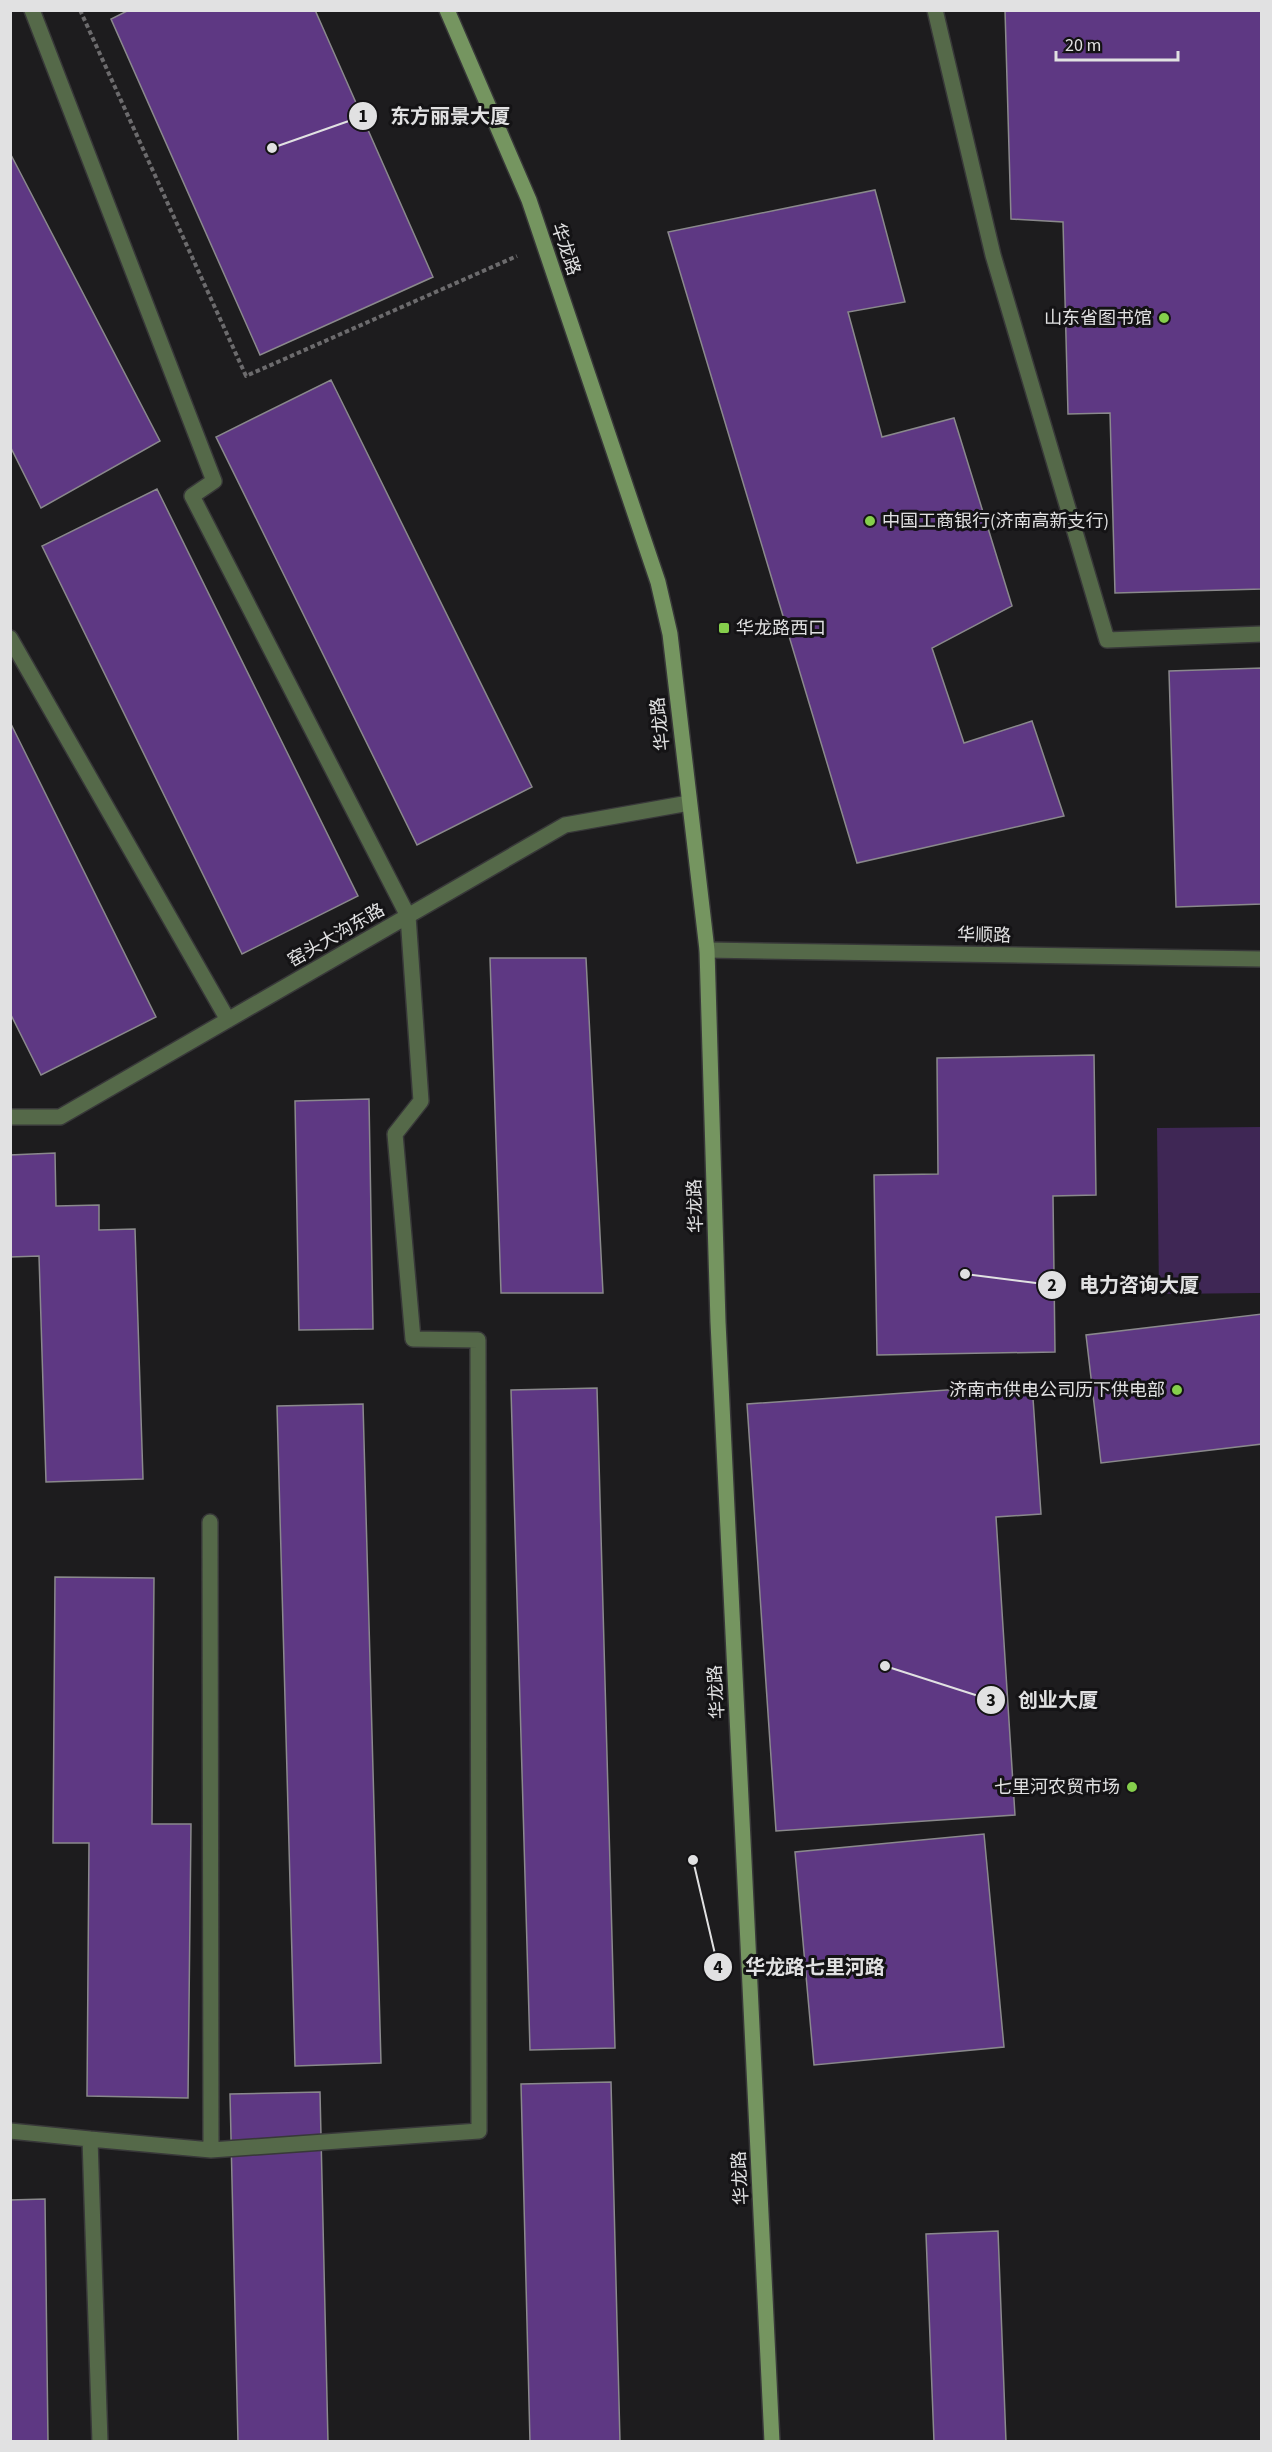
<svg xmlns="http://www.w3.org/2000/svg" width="1272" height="2452" font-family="'Source Sans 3','Noto Sans SC',sans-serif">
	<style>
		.green { fill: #3f2755 }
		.building { fill: #5e3883; stroke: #8a898c; stroke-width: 1.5 }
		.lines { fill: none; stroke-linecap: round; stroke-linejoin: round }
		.lane-casing { stroke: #383839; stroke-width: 18 }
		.street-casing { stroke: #383839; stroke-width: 18 }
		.secondary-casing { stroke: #383839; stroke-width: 18 }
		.path { stroke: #6c6b6d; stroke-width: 4; stroke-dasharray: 4.5 3; stroke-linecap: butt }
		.lane { stroke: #556949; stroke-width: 15 }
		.street { stroke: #556949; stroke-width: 15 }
		.secondary { stroke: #759560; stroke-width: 15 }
		.poi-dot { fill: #85cf4c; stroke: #141315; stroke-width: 2 }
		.labels { text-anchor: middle; stroke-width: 6; stroke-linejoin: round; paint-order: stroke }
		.street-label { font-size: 18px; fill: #e1e1e2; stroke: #141315 }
		.poi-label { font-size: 18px; fill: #e1e1e2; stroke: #141315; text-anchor: end }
		.leader { fill: none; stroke: #e1e1e2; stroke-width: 2 }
		.callout-dot { fill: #e1e1e2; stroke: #141315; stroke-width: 2 }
		.mark-label { font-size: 18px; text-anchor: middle; font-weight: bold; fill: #111 }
		.callout-label { font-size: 20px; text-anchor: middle; font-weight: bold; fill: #e1e1e2; stroke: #141315; stroke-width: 6; stroke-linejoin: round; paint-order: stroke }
	</style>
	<rect width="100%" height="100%" fill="#1d1c1e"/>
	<path class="green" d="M1261,1127V1293L1159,1294L1157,1128Z"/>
	<path class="building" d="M129,10H315L433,277L260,355L111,19Z
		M1005,10H1262V589L1115,593L1110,413L1068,414L1063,222L1011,219Z
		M10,153L160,441L41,508L10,446Z
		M875,190L905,302L848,312L882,437L954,418L1012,606L932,648L964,743L1032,721L1064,816L857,863L668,232Z
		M331,380L532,787L417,845L216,437Z
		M157,489L358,896L242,954L42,546Z
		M1262,668V904L1176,907L1169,671Z
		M10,722L156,1017L41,1075L10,1013Z
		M490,958H586L603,1293H501Z
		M1094,1055L1096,1195L1053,1196L1055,1352L877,1355L874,1175L938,1174L937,1058Z
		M369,1099L373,1329L299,1330L295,1101Z
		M55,1153L56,1206L99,1205V1230L135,1229L143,1479L46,1482L39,1256L10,1257V1155Z
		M1262,1314V1444L1101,1463L1086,1335Z
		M1032,1384L1041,1514L996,1517L1015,1815L776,1831L747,1404Z
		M597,1388L615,2048L530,2050L511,1390Z
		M363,1404L381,2063L295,2066L277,1406Z
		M55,1577L154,1578L152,1824H191L188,2098L87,2096L89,1843H53Z
		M984,1834L1004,2047L814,2065L795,1852Z
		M611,2082L620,2442H530L521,2084Z
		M320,2092L328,2442H238L230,2094Z
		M45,2199L48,2442H10V2200Z
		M998,2231L1006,2442H934L926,2234Z"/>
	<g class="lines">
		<defs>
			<path id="lane" d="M935,10L993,255L1107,640L1262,634"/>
			<path id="street" d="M32,10L214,481L192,496L408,916L421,1101L395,1134L413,1339L478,1340L479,2131L211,2150L90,2139
				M10,638L228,1020
				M707,950L1262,959
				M10,1117H60L565,825L689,803
				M210,1522L211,2150
				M10,2131L90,2139L100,2442"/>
			<path id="secondary" d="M447,10L529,200L658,582L670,634L707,950L718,1322L772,2442"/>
		</defs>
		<use href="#lane" class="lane-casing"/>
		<use href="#street" class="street-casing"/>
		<use href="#secondary" class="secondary-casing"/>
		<path class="path" d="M80,10L246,376L517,256"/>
		<use href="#lane" class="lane"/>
		<use href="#street" class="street"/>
		<use href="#secondary" class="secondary"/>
	</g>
	<g class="poi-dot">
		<circle cx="1164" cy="318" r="6"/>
		<circle cx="870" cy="521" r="6"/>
		<rect x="718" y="622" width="12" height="12" rx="3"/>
		<circle cx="1177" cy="1390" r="6"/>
		<circle cx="1132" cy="1787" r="6"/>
	</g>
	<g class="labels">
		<g class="street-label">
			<text transform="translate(566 249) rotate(71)" y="6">华龙路</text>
			<text transform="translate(660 724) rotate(-96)" y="6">华龙路</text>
			<text transform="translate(336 935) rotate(-30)" y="6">窑头大沟东路</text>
			<text transform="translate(984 935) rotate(1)" y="6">华顺路</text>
			<text transform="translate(695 1206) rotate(-92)" y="6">华龙路</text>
			<text transform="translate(716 1692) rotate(-93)" y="6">华龙路</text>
			<text transform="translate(740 2178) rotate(-93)" y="6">华龙路</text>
		</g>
		<g class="poi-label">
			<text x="1152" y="324">山东省图书馆</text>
			<text x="882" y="527" text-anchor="start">中国工商银行(济南高新支行)</text>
			<text x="736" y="634" text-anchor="start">华龙路西口</text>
			<text x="1165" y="1396">济南市供电公司历下供电部</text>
			<text x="1120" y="1793">七里河农贸市场</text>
		</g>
	</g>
	<path class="leader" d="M272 148L363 116M965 1274L1052 1285M885 1666L991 1700M693 1860L718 1967"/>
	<g class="callout-dot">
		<circle cx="272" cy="148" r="6"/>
		<circle cx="965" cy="1274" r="6"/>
		<circle cx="885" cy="1666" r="6"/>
		<circle cx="693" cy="1860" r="6"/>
		<circle cx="363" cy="116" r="15"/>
		<circle cx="1052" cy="1285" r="15"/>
		<circle cx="991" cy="1700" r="15"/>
		<circle cx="718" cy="1967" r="15"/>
	</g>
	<g class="mark-label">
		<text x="363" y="122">1</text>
		<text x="1052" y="1291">2</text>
		<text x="991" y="1706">3</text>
		<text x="718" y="1973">4</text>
	</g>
	<g class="callout-label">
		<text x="450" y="123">东方丽景大厦</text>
		<text x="1139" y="1292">电力咨询大厦</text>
		<text x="1058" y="1707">创业大厦</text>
		<text x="815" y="1974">华龙路七里河路</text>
	</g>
	<rect width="1272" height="2452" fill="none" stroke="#e1e1e2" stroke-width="24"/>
	<path d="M1056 51v9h122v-9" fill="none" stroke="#e1e1e2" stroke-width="3"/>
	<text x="1065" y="51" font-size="18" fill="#e1e1e2" stroke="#141315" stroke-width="4.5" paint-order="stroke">20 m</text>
</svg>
